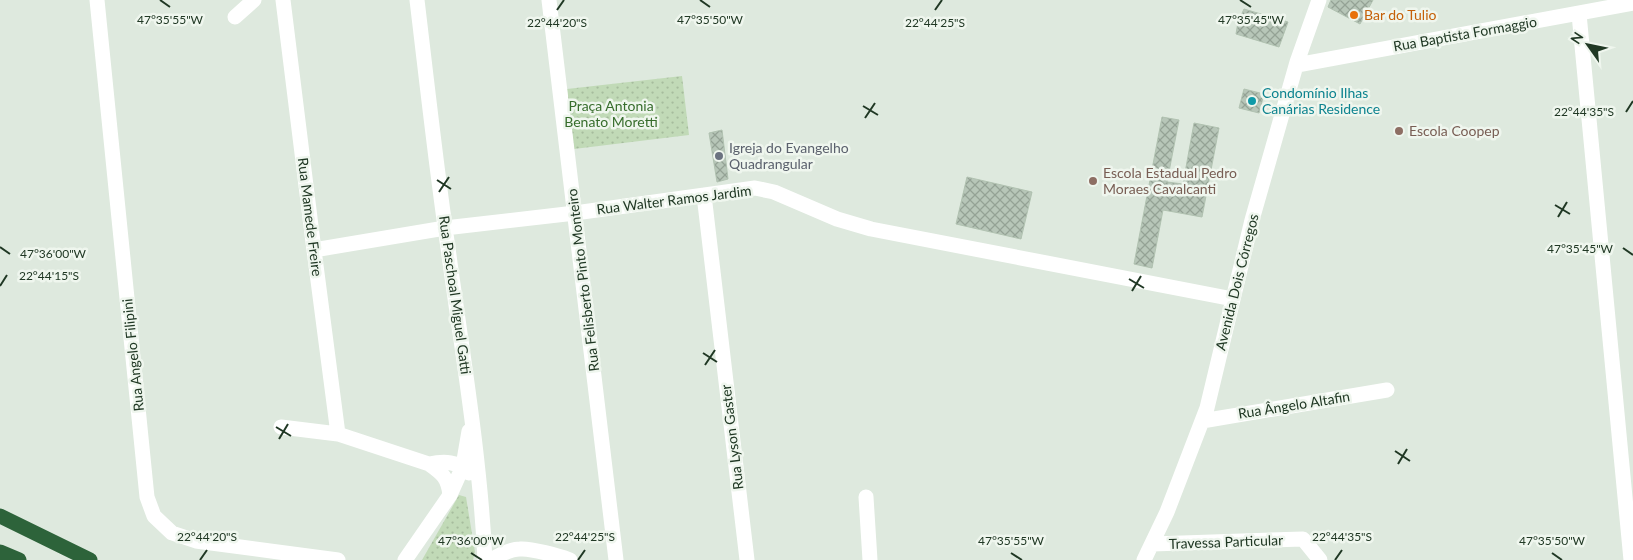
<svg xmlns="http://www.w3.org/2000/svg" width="1633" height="560" font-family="Lato,sans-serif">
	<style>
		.park { fill: url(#park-dots) }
		.building { fill: url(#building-cross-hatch); stroke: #b1c2b1 }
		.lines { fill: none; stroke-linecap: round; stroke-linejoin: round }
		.minor { stroke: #fff; stroke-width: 15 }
		.highway { stroke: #2d633a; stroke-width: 15 }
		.ticks { fill: none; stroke: #203824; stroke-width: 2 }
		.food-dot { fill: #e8710a; stroke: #eff6ee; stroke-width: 2 }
		.culture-dot { fill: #0f9aa8; stroke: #eff6ee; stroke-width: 2 }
		.education-dot { fill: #8d6e63; stroke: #eff6ee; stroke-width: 2 }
		.worship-dot { fill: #6b7280; stroke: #eff6ee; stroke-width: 2 }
		.labels { text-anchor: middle; stroke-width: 5; stroke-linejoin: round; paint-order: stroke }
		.food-label { font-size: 14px; fill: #c56008; stroke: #eff6ee; text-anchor: start }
		.street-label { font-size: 14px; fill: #203824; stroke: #eff6ee }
		.culture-label { font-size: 14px; fill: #0d838f; stroke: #eff6ee; text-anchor: start }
		.park-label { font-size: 14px; fill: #376d2c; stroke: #eff6ee }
		.education-label { font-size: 14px; fill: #785e54; stroke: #eff6ee; text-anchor: start }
		.worship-label { font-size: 14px; fill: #5b616d; stroke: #eff6ee; text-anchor: start }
		.ticks-label { font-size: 12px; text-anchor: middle; fill: #203824; stroke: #eff6ee; stroke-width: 5; stroke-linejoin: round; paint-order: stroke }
	</style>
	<defs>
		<pattern id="park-dots" width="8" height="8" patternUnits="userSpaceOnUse" patternTransform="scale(1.25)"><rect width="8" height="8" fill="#c1dab7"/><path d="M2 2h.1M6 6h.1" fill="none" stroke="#a6bc9d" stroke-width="1.8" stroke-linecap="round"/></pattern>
		<pattern id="building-cross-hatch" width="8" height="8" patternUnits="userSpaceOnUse" patternTransform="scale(1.25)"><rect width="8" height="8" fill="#b7c6b8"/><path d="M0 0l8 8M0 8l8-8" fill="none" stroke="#94a295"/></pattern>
	</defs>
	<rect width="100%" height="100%" fill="#dee9de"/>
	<path class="park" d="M682,76L689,135L574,149L567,89Z
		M459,495L466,497L475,552L473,560H422Z"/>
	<path class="building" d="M1331,0H1373L1360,24L1328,7Z
		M1244,9L1288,22L1279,47L1236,34L1238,22Z
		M1244,89L1264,94L1259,113L1239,108Z
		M1162,117L1179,120L1167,182L1183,184L1194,123L1219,128L1202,217L1163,210L1152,268L1134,264Z
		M722,130L728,179L717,182L709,133Z
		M967,177L1032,192L1021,239L956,224Z"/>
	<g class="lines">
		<path class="minor" d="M97,0L147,497L154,516L172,533L196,541L338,560
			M283,0L314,250L338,434
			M417,0C427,83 436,166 448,248C462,352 480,455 485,560
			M549,0L616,560
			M1579,14L1631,560
			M235,17L254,0
			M1297,65L1633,3
			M704,195L747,560
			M314,250L445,228L575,213L755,188L774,192L837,219L871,229L1233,299
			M1202,421L1387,390
			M281,427L338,434L429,464C443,474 448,478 450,495
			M429,464C444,461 458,461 469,473
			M866,497L870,560
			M1152,544L1303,539L1320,560
			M405,560L450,495L463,466L469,431
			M491,560C499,555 510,549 520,549C531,548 559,556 570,560
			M1144,560L1167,512L1207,408L1252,220L1297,62L1319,0"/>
		<path class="highway" d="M0,516L90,560
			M0,552L19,560"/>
	</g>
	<path class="ticks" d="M160,0L170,7M700,0L710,7M1240,0L1251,7M557,10L564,0M935,10L942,0M863,106L878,115M1626,112L1633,101M865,118L875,103M437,180L451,189M439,192L449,177M1555,205L1570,214M1558,217L1567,202M0,247L10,254M1623,248L1633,255M1129,279L1144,288M0,286L7,275M1132,291L1141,276M703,353L717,362M705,365L715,350M276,427L291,436M279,439L288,424M1395,451L1410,461M1398,464L1407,449M471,553L482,560M1011,553L1022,560M1552,553L1562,560M200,560L207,550M578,560L585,550M1335,560L1342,550"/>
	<circle class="food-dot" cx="1354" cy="15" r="5"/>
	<circle class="culture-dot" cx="1252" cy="101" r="5"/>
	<g class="education-dot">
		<circle cx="1399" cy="131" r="5"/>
		<circle cx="1093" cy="181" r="5"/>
	</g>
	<circle class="worship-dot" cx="719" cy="156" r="5"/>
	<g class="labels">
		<g class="food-label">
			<text x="1364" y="20">Bar do Tulio</text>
		</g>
		<g class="street-label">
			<text transform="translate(1465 34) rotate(-10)" y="5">Rua Baptista Formaggio</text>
			<text transform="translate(674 200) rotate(-7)" y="5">Rua Walter Ramos Jardim</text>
			<text transform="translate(310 217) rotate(83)" y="5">Rua Mamede Freire</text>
			<text transform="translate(583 280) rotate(-97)" y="5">Rua Felisberto Pinto Monteiro</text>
			<text transform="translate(1237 282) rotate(-76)" y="5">Avenida Dois Córregos</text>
			<text transform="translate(455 295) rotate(82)" y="5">Rua Paschoal Miguel Gatti</text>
			<text transform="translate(133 355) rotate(-96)" y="5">Rua Angelo Filipini</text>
			<text transform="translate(1294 405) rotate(-9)" y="5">Rua Ângelo Altafin</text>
			<text transform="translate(732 437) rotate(-97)" y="5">Rua Lyson Gaster</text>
			<text transform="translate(1226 542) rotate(-2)" y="5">Travessa Particular</text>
		</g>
		<g class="culture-label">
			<text x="1262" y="98">Condomínio Ilhas<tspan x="1262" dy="16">Canárias Residence</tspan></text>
		</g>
		<g class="park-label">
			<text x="611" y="111">Praça Antonia<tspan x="611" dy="16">Benato Moretti</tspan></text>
		</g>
		<g class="education-label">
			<text x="1409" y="136">Escola Coopep</text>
			<text x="1103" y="178">Escola Estadual Pedro<tspan x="1103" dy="16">Moraes Cavalcanti</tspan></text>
		</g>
		<g class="worship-label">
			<text x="729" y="153">Igreja do Evangelho<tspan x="729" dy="16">Quadrangular</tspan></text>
		</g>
	</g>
	<g class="ticks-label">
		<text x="170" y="24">47°35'55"W</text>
		<text x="710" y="24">47°35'50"W</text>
		<text x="1251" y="24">47°35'45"W</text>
		<text x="557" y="27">22°44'20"S</text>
		<text x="935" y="27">22°44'25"S</text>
		<text x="1584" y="116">22°44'35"S</text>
		<text x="1580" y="253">47°35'45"W</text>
		<text x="53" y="258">47°36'00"W</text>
		<text x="49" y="280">22°44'15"S</text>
		<text x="207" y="541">22°44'20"S</text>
		<text x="585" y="541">22°44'25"S</text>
		<text x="1342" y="541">22°44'35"S</text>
		<text x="1011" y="545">47°35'55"W</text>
		<text x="1552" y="545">47°35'50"W</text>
		<text x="471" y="545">47°36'00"W</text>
	</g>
	<g transform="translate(1588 45) rotate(303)" stroke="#eff6ee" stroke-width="4" paint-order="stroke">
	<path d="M0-4L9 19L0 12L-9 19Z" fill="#203824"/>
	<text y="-8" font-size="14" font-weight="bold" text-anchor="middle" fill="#203824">N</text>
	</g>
</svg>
